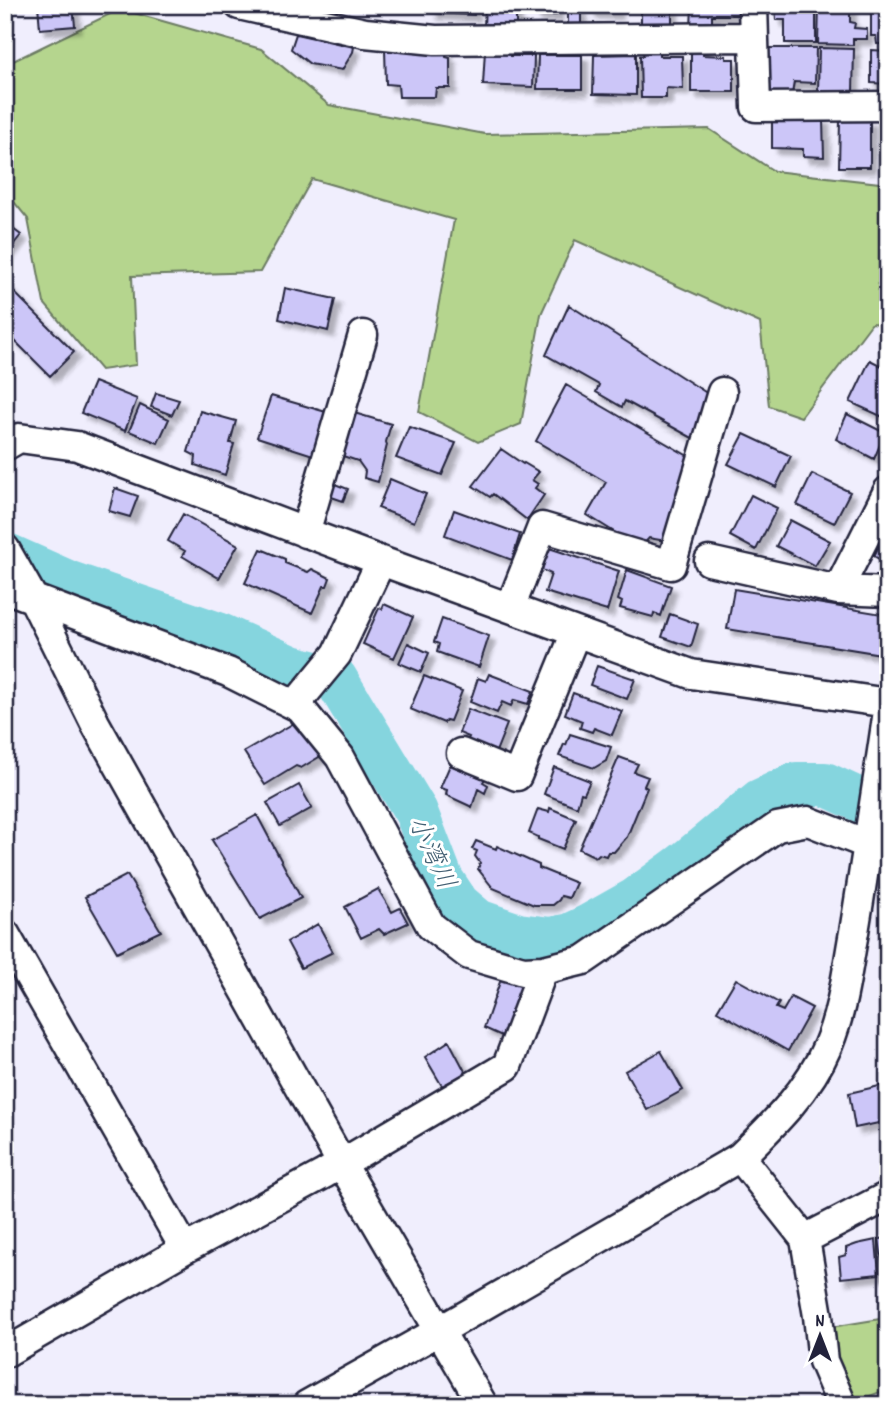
<svg xmlns="http://www.w3.org/2000/svg" width="893" height="1410" font-family="Dekko,'Klee One',sans-serif">
	<style>
		.green { fill: #b5d58e; stroke: #6c7c64; stroke-width: 2 }
		.lines { fill: none; stroke-linecap: round; stroke-linejoin: round }
		.river { stroke: #85d5de; stroke-width: 44 }
		.building { fill: #ccc6f8; stroke: #22223b; stroke-width: 2; filter: url(#shadow) }
		.minor-casing { stroke: #22223b; stroke-width: 33 }
		.minor { stroke: #fff; stroke-width: 28 }
		.labels { text-anchor: middle; stroke-width: 6; stroke-linejoin: round; paint-order: stroke }
		.water-label { font-size: 26px; font-style: italic; fill: #456174; stroke: #fff }
	</style>
	<defs>
		<filter id="shadow"><feDropShadow dx="6" dy="6" stdDeviation="2" flood-color="#0004"/></filter>
	</defs>
	<rect width="100%" height="100%" fill="#f0eefd"/>
	<filter id="ink" filterUnits="userSpaceOnUse"><feTurbulence type="fractalNoise" baseFrequency=".0143" numOctaves="2"/><feDisplacementMap in="SourceGraphic" scale="14" xChannelSelector="R" yChannelSelector="G"/><feConvolveMatrix kernelMatrix="1 2 1 2 8 2 1 2 1" color-interpolation-filters="sRGB"/></filter>
	<g filter="url(#ink)">
		<path class="green" d="M120,9L261,49L329,105L485,134L709,129L774,171L888,184V325L872,323L801,417L769,406L760,323L575,240L541,314L521,424L478,442L419,412L454,220L312,179L260,272L132,276L136,365L101,370L44,303L28,219L5,191V65Z
			M888,1313V1389L852,1403L833,1360L831,1327L880,1319Z"/>
		<g class="lines">
			<path class="river" d="M5,554L70,583L218,634L292,667L335,678L416,812L442,880L458,904L478,921L518,935L551,939L570,935L589,926L635,900L684,864L760,801L796,784H825L864,802L888,818"/>
		</g>
		<path class="building" d="M38,5H73L75,26L40,29Z
			M432,5H474V15L432,13Z
			M485,5H516V27H484Z
			M535,5H557L556,15H535Z
			M591,5H617V13L590,12Z
			M641,5H672V30H641Z
			M692,5H739V15H712V22L719,24L691,28Z
			M775,5H816V43H785V20H776Z
			M819,5H850V22L855,23L854,28L867,29V39H853V45L818,44Z
			M871,5H888V44H877L876,36H871Z
			M568,9H581V29H568Z
			M296,34L354,47L353,52L342,70L310,64L291,49Z
			M769,48H816L815,83L794,82L792,94L769,93Z
			M819,48L854,49L853,92H818Z
			M385,49L446,50V57L450,58V88H436L435,97H399L398,85L386,84Z
			M485,50H510V56H534L533,87L483,85Z
			M871,50L888,51V84L871,83Z
			M644,51H659V56H682L683,89L666,88V98H641L640,56H643Z
			M691,51H703V55L726,56V59H734V92H691Z
			M636,54V95L593,94L594,55Z
			M538,55H582V89H537Z
			M772,119H823L824,157L803,156V149L772,148Z
			M840,120H870V167H839Z
			M5,223L21,235L5,255Z
			M5,283L74,352L50,376L5,331Z
			M285,288L335,299L328,331L279,319Z
			M569,305L716,399L696,440L625,401L622,407L596,392L599,385L546,355Z
			M870,360L888,369V408L883,417L850,402Z
			M94,382L137,399L125,431L81,413Z
			M566,385L693,459L666,541L649,538L640,548L587,515L606,482L536,441Z
			M156,393L179,400L172,415L151,407Z
			M271,396L326,412L313,455L257,437Z
			M140,405L169,419L158,443L129,431Z
			M200,411L236,421L230,443L234,444L225,475L195,465L196,456L188,452Z
			M351,412L391,424L386,442L387,445L378,482L364,478L365,471L358,461L337,454Z
			M847,414L885,433L874,459L836,439Z
			M409,427L456,443L442,475L396,458Z
			M744,434L791,456L776,487L728,464Z
			M501,449L523,464L524,463L539,472L532,480L538,484L535,488L544,495L527,520L493,494L490,497L473,486Z
			M812,474L850,492L834,523L797,505Z
			M390,479L426,494L414,522L378,508Z
			M327,481L348,489L343,501L323,494Z
			M115,488L138,496L130,517L109,511Z
			M751,495L777,508L756,550L730,536Z
			M454,510L520,534L512,560L445,535Z
			M183,514L238,545L219,578L182,556L185,551L168,541Z
			M790,520L830,541L815,566L776,546Z
			M887,531H888V564L874,556Z
			M549,548L619,571L607,611L545,592L551,574L542,570Z
			M261,549L285,559V563L308,572L312,569L330,578L327,586H324L312,613L245,583Z
			M627,570L671,586L661,616L654,613L653,617L620,608L622,602L618,600Z
			M734,589L888,615V626L881,654L727,629Z
			M384,604L413,617L394,658L363,644L379,608L382,609Z
			M670,614L698,624L691,647L662,637Z
			M442,619L489,636L479,667L437,652L439,644L434,642Z
			M408,643L429,653L421,672L399,663Z
			M597,666L635,679L627,699L590,685Z
			M489,674L533,691L528,704L514,700L511,706L502,702L497,713L470,702L478,678L486,681Z
			M424,676L462,691L450,721L446,720L444,723L410,709Z
			M573,693L622,711L612,735L594,728L592,732L580,728L582,721L565,714Z
			M468,709L507,724L495,754L466,743L469,737L459,733Z
			M296,722L324,754L301,768L296,766L265,785L244,752Z
			M570,734L611,747L606,761L594,768L559,756L564,744L566,745Z
			M619,757L638,764L634,772L648,777L644,786L647,788L627,837L614,852H608L606,856L599,854L596,857L579,849Z
			M450,765L485,779L483,782L488,785L485,793L478,789L472,807L446,795L447,790L440,788Z
			M554,767L590,781L584,794L581,793L577,807L544,794Z
			M299,785L312,808L280,826L267,803Z
			M550,808L576,819L563,849L538,839V837L529,833L538,809L549,812Z
			M257,815L301,898L260,919L212,840Z
			M476,841L496,849L497,846L539,865V868L576,883L569,898L561,896L559,900L553,905H534L493,888L478,869L480,863L475,856L477,851L472,849Z
			M127,875L161,931L117,952L85,897Z
			M378,889L392,912L400,908L408,923L384,934L379,929L361,938L345,907Z
			M318,924L333,952L301,968L287,942Z
			M501,979L524,983L511,1040L484,1028Z
			M736,979L779,1003L776,1008L783,1011L791,997L812,1008L788,1051L717,1011Z
			M449,1041L466,1073L442,1086L425,1057Z
			M661,1051L683,1090L647,1110L625,1071Z
			M888,1084V1121L855,1128L849,1093Z
			M888,1238V1273L884,1274L879,1239Z
			M876,1240L879,1274L841,1278L839,1257L846,1255V1248L857,1244Z"/>
		<g class="lines">
			<defs>
				<path id="minor" d="M239,5L365,33L435,40L753,37
					M753,5L756,107L888,106
					M5,446L19,438L77,446L381,561L691,674L888,703
					M888,491L838,590L888,592
					M305,533L363,335
					M5,549L34,600L95,723L342,1164L483,1405
					M709,561L838,590
					M5,588L228,672L300,708L340,757L431,926L469,955L523,971L543,970L584,960L777,827L808,821L869,845L888,860
					M510,608L542,527L671,565L722,392
					M295,705L337,654L381,561
					M461,753L517,776L576,632
					M5,934L185,1249
					M740,1157L805,1239L818,1316L823,1361L842,1405
					M805,1239L888,1196
					M5,1353L185,1249L324,1174L507,1066L543,970
					M307,1405L439,1331L740,1157C774,1124 809,1090 828,1045C843,1009 847,970 854,932C866,859 877,785 888,711"/>
			</defs>
			<use href="#minor" class="minor-casing"/>
			<use href="#minor" class="minor"/>
		</g>
	</g>
	<g class="labels">
		<g class="water-label">
			<text transform="translate(433 852) rotate(65)" y="9">小湾川</text>
		</g>
	</g>
	<rect width="893" height="1410" fill="none" stroke="#fff" stroke-width="28"/>
	<rect x="14" y="14" width="865" height="1382" fill="none" stroke="#22223b" stroke-width="2.5" filter="url(#ink)"/>
	<g transform="translate(820 1336)" stroke="#ffffff" stroke-width="5" paint-order="stroke">
	<path d="M0-5L12 26L0 18L-12 26Z" fill="#22223b"/>
	<text y="-10" font-size="19" font-weight="bold" text-anchor="middle" fill="#22223b">N</text>
	</g>
</svg>
